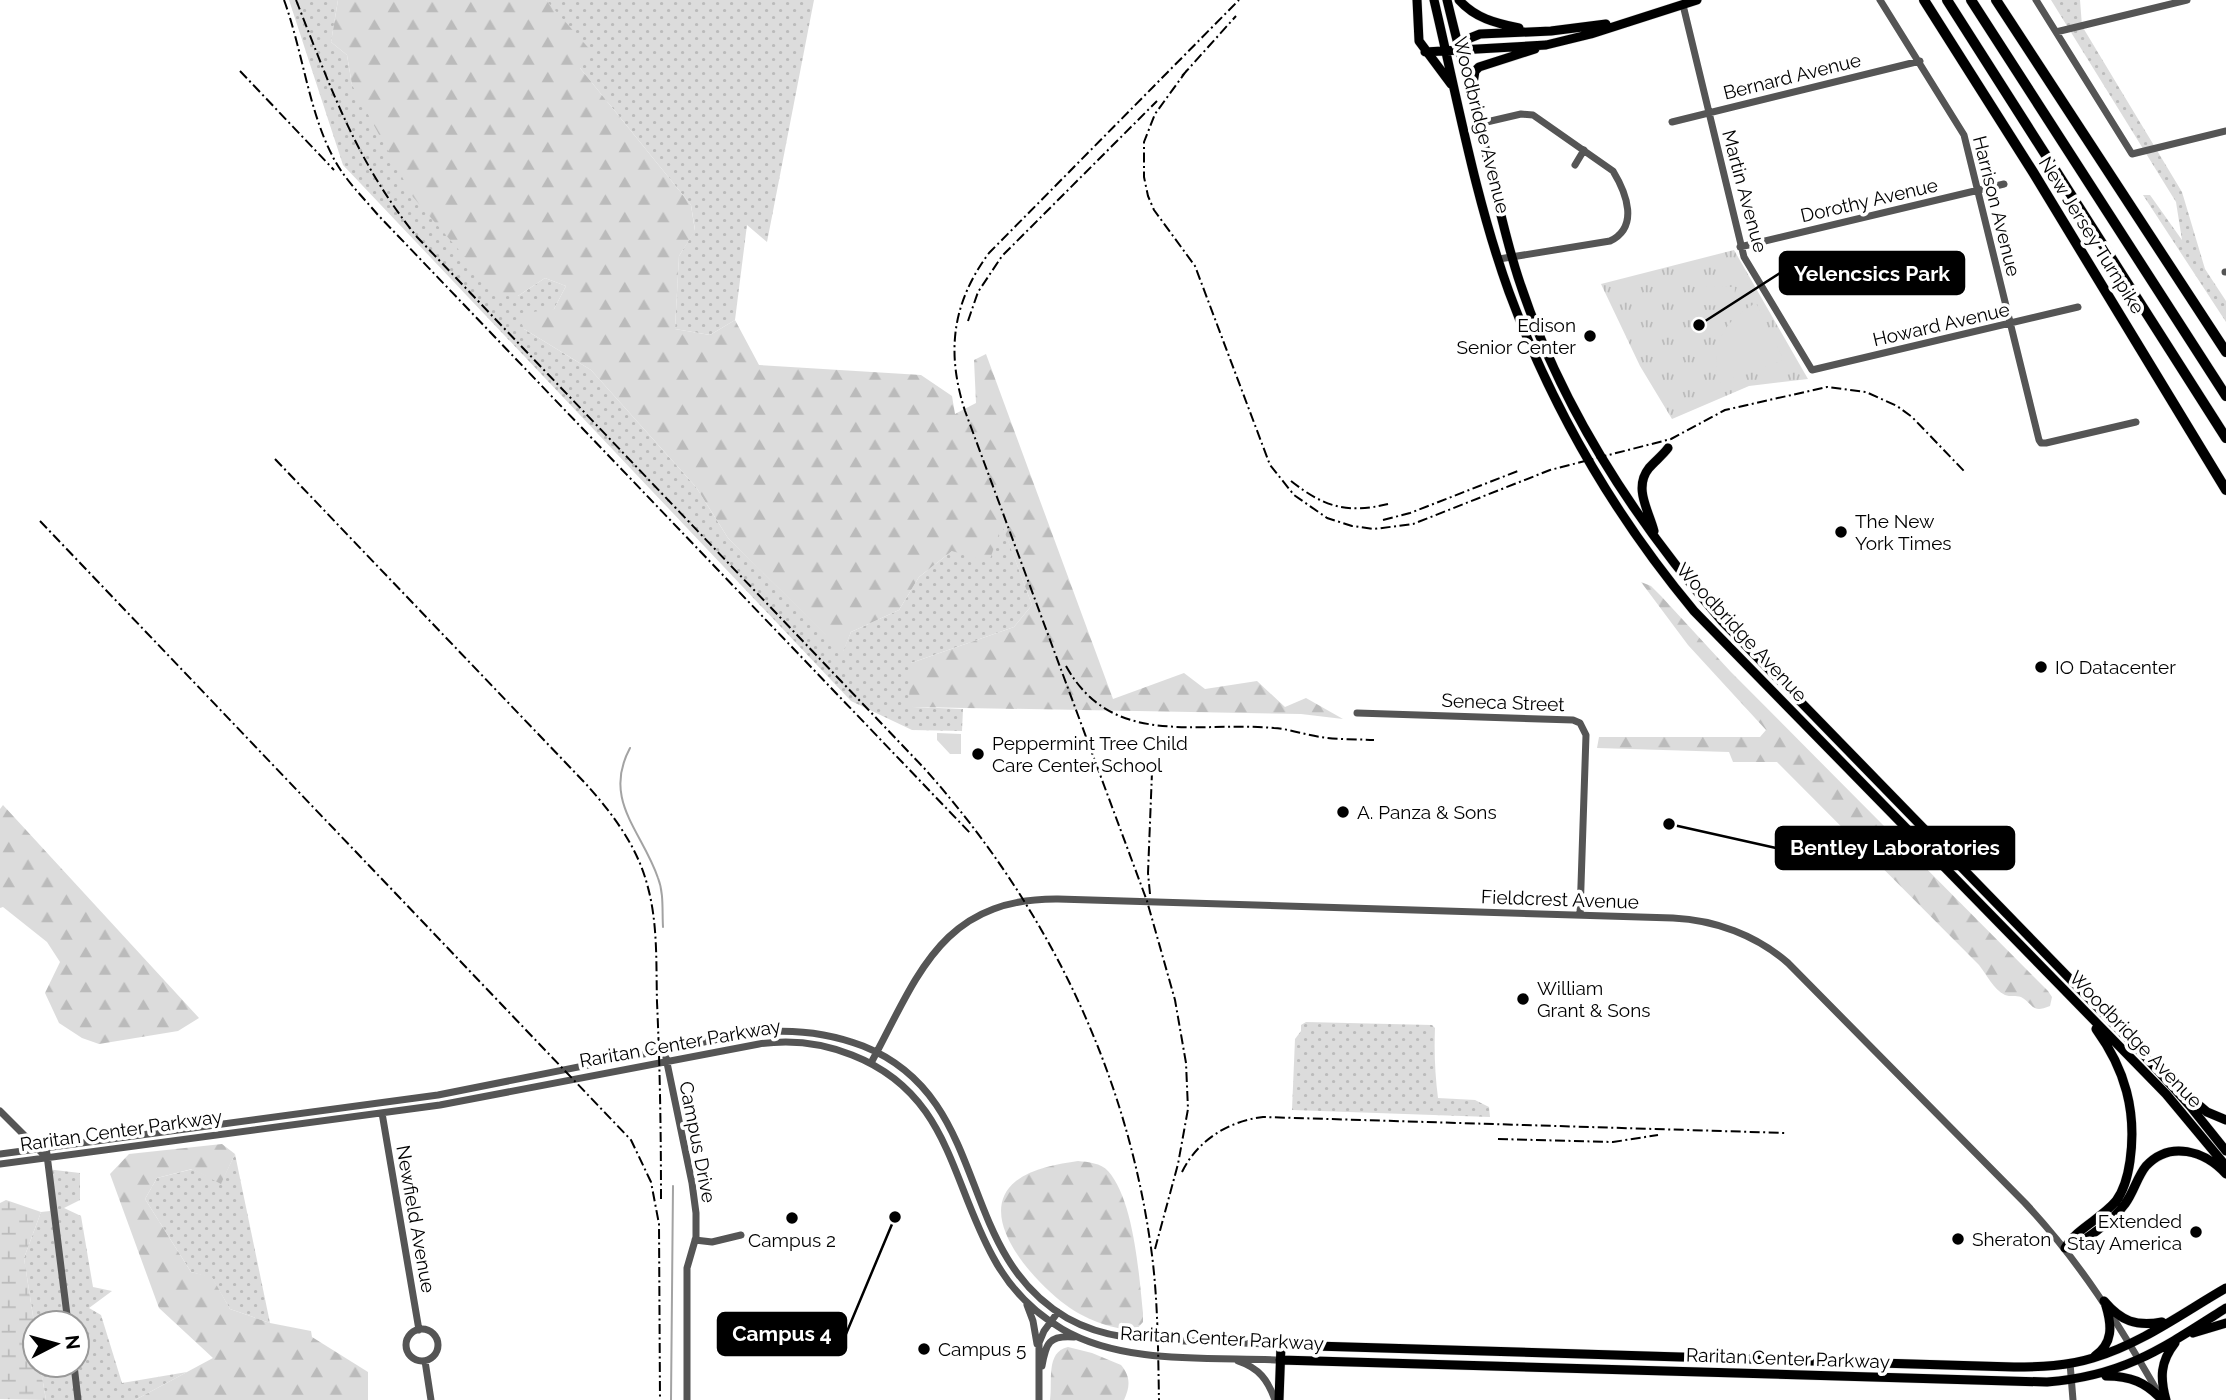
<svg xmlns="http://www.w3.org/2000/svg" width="2226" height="1400" font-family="Raleway,sans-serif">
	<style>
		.grass { fill: url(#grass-dots) }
		.forest { fill: url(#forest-firs) }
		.wetland { fill: url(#wetland-marsh) }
		.park { fill: url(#park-tufts) }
		.garden { fill: #dcdcdc }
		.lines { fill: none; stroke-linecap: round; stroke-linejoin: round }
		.stream { stroke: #a3a3a3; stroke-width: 2 }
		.major-casing { stroke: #dbdbdb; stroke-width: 10 }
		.highway-casing { stroke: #dbdbdb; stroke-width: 11 }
		.minor { stroke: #555; stroke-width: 7 }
		.major { stroke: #000; stroke-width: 9 }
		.highway { stroke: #000; stroke-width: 10 }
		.rail { stroke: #000; stroke-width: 2; stroke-dasharray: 10 3.5 2 3.5; stroke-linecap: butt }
		.poi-dot { fill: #000; stroke: #fff; stroke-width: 2.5 }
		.labels { text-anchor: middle; stroke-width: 7; stroke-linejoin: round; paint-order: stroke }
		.street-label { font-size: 19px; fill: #000; stroke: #fff }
		.poi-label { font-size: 19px; fill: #000; stroke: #fff; text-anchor: start }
		.leader { fill: none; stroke: #000; stroke-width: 2.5 }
		.callout-dot { fill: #000; stroke: #fff; stroke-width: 2.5 }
		.callout { fill: #000; stroke: #000; stroke-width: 2.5 }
		.callout-label { font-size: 21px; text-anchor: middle; font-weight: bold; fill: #fff }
	</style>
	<defs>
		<pattern id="grass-dots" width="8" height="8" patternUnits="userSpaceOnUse" patternTransform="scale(1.75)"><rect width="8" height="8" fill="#dcdcdc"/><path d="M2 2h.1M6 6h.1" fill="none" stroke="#bbb" stroke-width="1.8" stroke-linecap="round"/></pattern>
		<pattern id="forest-firs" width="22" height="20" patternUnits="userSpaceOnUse" patternTransform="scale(1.75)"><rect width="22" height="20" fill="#dcdcdc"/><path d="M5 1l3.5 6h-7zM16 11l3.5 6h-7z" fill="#bbb"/></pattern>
		<pattern id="wetland-marsh" width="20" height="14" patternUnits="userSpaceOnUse" patternTransform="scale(1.75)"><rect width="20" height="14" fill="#dcdcdc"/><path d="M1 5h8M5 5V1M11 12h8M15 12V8" fill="none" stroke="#bbb"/></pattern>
		<pattern id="park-tufts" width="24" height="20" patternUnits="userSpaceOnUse" patternTransform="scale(1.75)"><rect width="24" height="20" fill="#dcdcdc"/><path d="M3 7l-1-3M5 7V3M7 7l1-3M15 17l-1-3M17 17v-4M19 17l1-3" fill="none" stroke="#bbb"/></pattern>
	</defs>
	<rect width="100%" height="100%" fill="#fff"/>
	<path class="grass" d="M289,0H338L331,42L347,55L352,85L518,296L545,278L566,286L554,309L524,329L591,370L696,487L728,538L843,651L851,632L899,610L919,577L952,551L1002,524L1032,605L1014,627L911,663L913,707L963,709L962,731L912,730L851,701L343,165Z
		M546,0H814L767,242L747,225L735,320L710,335L675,329L679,256L695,230L691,205L580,68Z
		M2051,0H2080L2082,26L2182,192L2205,269L2226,301V322L2143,195H2150L2182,240L2176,202Z
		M1306,1022L1432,1025L1435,1028C1434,1052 1435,1074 1438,1098L1475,1100L1489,1107L1490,1117L1292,1110L1295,1039L1301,1031V1025Z
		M235,1154L270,1323L230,1309L212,1278L191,1272L145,1199L157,1178L193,1169L221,1183Z
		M46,1169L80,1173V1200L64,1208L81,1216L93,1287L112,1291L89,1308L101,1315L122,1383L187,1372L135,1400H46L40,1365H77V1323H35V1329L24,1258L41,1212L50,1211Z"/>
	<path class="forest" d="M338,0H546L593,53L580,68L691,205L695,231L679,256L675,329L710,335L735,320L759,365L921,375L952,396L955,414L976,403L974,360L986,354L1113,699L1184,673L1205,689L1257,681L1285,707L1306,698L1343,719L1301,714L913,707L909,699L911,663L1014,627L1032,605L1002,525L989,562L952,551L919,577L899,610L851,632L843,652L728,538L696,487L591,370L524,329L518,314L554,309L566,286L545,278L518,296L496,293L413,197L352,85L347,55L331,42Z
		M1641,582L1651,586L1661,596L1730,671L2048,991L2052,997L2050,1006C2031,1014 2034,1004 2021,997C2016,995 2010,997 2005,995C1993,989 1987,975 1979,965L1777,762H1733L1729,752L1597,748L1599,737H1760L1766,730L1688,645Z
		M3,805L199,1018L178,1031L99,1044L82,1038L59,1023L45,993L60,962L47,942L3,907L0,908V809Z
		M222,1144L235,1154L221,1184L192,1169L157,1178L145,1199L191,1272L212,1277L230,1309L270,1323L311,1331L312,1337L368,1372V1400H135L213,1358L159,1308L110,1174L129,1154Z
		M1078,1161C1088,1162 1101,1163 1108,1171C1134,1200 1139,1275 1143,1313V1322L1136,1330C1114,1330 1088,1320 1070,1308C1039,1287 971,1217 1016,1181C1033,1168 1058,1164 1078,1161Z
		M1068,1347L1092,1353L1121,1365C1131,1377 1130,1387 1124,1400H1050C1053,1382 1045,1352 1068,1347Z"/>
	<path class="wetland" d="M6,1200L41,1212L24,1258L35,1329V1365H40L46,1400L0,1399V1203Z"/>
	<path class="park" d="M1734,250L1808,379L1749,386L1672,419L1640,366L1601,284Z
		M937,733L961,734V754H950L937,740Z"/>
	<path class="garden" d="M1703,286L1735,287L1734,306L1702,305Z
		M1756,303L1784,360L1719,383C1710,345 1722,322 1756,303Z"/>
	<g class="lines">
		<path class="stream" d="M630,748C602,800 642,831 658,878C664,893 662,911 663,927
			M671,1400L673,1186"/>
		<defs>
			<path id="major" d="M1417,0L1419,41L1451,84
				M1434,0C1457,97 1475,198 1509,292C1552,408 1615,516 1694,611L2166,1094L2226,1166
				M1447,0C1455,33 1463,65 1472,97C1489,157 1499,218 1518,277C1559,404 1635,521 1722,621L2142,1053L2190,1106L2226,1151
				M1459,0C1475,18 1495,23 1519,28
				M1458,49L1470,38L1480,34L1551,31L1606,24
				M1425,52L1546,45L1591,34L1697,0
				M1472,90L1475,71L1479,67L1535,49
				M1654,531C1649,511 1633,488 1649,468C1655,461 1663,455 1668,448
				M2187,1095L2207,1112L2226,1120
				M2065,1248C2077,1228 2101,1219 2116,1201C2125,1189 2128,1175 2130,1161C2137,1111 2125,1069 2096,1029
				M2065,1248C2082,1245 2115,1218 2125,1204C2134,1192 2137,1177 2146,1166C2170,1140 2205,1151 2226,1174
				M2104,1301C2121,1321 2136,1327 2162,1322
				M2193,1333L2226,1323
				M2095,1356C2113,1343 2112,1326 2106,1306
				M1280,1360L2047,1382C2124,1376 2163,1348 2226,1308
				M2106,1376C2130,1376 2146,1382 2162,1400
				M1279,1400L1281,1345L2014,1367C2041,1367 2067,1366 2093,1358C2141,1344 2184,1312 2226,1288
				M2166,1400C2160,1378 2160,1362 2175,1343"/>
			<path id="highway" d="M1924,0L2033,172L2226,490
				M1947,0L2226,438
				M1971,0L2226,396
				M1996,0L2226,352"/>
		</defs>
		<use href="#major" class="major-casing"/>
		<use href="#highway" class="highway-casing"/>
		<path class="minor" d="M1880,0L1964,135L2039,440L2041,443H2046L2136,422
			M2036,0L2132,154L2226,131
			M1683,5L1744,257L1812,370L2078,307
			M2056,32L2187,0
			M1672,122L1920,61
			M1478,124L1521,114L1533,115L1613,171C1627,194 1639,227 1610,241L1499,259
			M1575,165L1584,150
			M1740,247L2004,184
			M2225,272H2226
			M1357,713L1573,720L1580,723L1586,735L1580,915
			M666,1058L692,1183L696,1213V1237L687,1268V1400
			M871,1063C918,976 941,898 1058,899L1673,918C1715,920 1756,935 1788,963L2025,1203C2081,1263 2118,1323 2159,1394
			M0,1111L47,1158
			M382,1113L419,1330
			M46,1147L68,1323
			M0,1154L438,1095L744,1034C785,1028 824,1031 863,1046C993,1098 953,1252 1067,1318C1106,1340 1147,1340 1191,1341C1221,1342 1251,1343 1281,1345
			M0,1164L440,1105L759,1044C792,1039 822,1043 852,1055C949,1093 950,1179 993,1257C1009,1287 1033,1312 1062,1329C1123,1365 1210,1357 1280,1360
			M695,1240L712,1242L741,1235
			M1027,1305L1033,1321L1037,1344
			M406 1345a16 16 0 1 1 32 0a16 16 0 1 1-32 0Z
			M425,1361L431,1400
			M1238,1361C1259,1368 1268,1380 1275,1400
			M2070,1363L2073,1400
			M74,1365L78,1400
			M1042,1366C1046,1343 1049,1335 1074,1337
			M1039,1400V1343L1044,1331L1058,1312"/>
		<use href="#major" class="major"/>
		<use href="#highway" class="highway"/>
		<path class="rail" d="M284,0C302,49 309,111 332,155C343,178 362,196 378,215L971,834
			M296,0C331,88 356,162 417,237L924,768C1043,901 1124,1063 1150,1241C1158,1292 1158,1348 1159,1400
			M1187,70L1155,114L1144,142V177L1148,196L1154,210L1195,266L1270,465L1294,495L1327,518L1352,526L1374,529L1413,524L1550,470L1671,439L1725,410L1827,387L1866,392L1897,406L1912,417L1964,471
			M240,71L334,170
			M1182,76L1236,16
			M968,321L978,292L1002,256L1157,101
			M275,459L586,784C612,813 637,846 647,884C658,922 656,963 657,1002C660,1068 661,1134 661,1201
			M1291,481C1324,507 1347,514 1388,504
			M1383,520L1410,513L1518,471
			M40,521L631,1140L651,1182L659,1224L660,1400
			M1066,666C1112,749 1197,721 1274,728C1290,729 1305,735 1321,737C1338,740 1357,739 1374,740
			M1150,894L1148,873L1152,772
			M1498,1139L1613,1142L1658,1135
			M1182,1172C1197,1141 1228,1121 1263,1117L1786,1133
			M1155,1249L1178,1164L1188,1109L1186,1063L1175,1000L1147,901L965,411C946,352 952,303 989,253L1239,0"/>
	</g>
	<g class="poi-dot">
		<circle cx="1590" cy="336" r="7"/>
		<circle cx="1841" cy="532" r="7"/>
		<circle cx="2041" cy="667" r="7"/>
		<circle cx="978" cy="754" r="7"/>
		<circle cx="1343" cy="812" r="7"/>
		<circle cx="1523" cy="999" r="7"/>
		<circle cx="792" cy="1218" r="7"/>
		<circle cx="2196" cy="1232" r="7"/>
		<circle cx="1958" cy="1239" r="7"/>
		<circle cx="924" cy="1349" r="7"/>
	</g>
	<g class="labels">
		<g class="street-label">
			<text transform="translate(1792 76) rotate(-14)" y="7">Bernard Avenue</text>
			<text transform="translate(1482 125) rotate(76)" y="7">Woodbridge Avenue</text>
			<text transform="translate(1745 191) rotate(75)" y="7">Martin Avenue</text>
			<text transform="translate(1869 200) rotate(-13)" y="7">Dorothy Avenue</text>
			<text transform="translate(1997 206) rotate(76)" y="7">Harrison Avenue</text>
			<text transform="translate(2092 235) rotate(58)" y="7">New Jersey Turnpike</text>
			<text transform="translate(1941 324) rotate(-13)" y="7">Howard Avenue</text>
			<text transform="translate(1742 632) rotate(47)" y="7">Woodbridge Avenue</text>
			<text transform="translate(1503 702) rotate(2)" y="7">Seneca Street</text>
			<text transform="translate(1560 899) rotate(2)" y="7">Fieldcrest Avenue</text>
			<text transform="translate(2136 1039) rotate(46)" y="7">Woodbridge Avenue</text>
			<text transform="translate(680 1043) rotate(-10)" y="7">Raritan Center Parkway</text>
			<text transform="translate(121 1130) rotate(-8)" y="7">Raritan Center Parkway</text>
			<text transform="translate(698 1142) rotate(79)" y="7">Campus Drive</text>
			<text transform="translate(416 1219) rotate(80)" y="7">Newfield Avenue</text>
			<text transform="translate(1222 1338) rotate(3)" y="7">Raritan Center Parkway</text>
			<text transform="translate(1788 1358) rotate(2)" y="7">Raritan Center Parkway</text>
		</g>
		<g class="poi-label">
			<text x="1576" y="332" text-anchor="end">Edison<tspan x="1576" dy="22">Senior Center</tspan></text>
			<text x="1855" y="528">The New<tspan x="1855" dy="22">York Times</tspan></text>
			<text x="2055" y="674">IO Datacenter</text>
			<text x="992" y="750">Peppermint Tree Child<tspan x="992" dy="22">Care Center School</tspan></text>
			<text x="1357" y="819">A. Panza &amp; Sons</text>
			<text x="1537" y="995">William<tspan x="1537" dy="22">Grant &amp; Sons</tspan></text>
			<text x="2182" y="1228" text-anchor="end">Extended<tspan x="2182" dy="22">Stay America</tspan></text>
			<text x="1972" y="1246">Sheraton</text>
			<text x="792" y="1247" text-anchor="middle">Campus 2</text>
			<text x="938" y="1356">Campus 5</text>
		</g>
	</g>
	<path class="leader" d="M1699 325L1780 273M1669 824L1776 848M895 1217L846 1334"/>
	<g class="callout-dot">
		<circle cx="1699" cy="325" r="7"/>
		<circle cx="1669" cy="824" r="7"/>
		<circle cx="895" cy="1217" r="7"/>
	</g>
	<g class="callout">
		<rect x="1780" y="252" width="184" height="42" rx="7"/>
		<rect x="1776" y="827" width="238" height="42" rx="7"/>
		<rect x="718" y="1313" width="128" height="42" rx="7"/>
	</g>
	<g class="callout-label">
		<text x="1872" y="281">Yelencsics Park</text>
		<text x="1895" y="855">Bentley Laboratories</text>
		<text x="782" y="1341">Campus 4</text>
	</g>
	<g transform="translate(56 1344) rotate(84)"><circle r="33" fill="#ffffff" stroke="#999999" stroke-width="2"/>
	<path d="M0-5L12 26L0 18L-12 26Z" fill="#000000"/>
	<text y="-10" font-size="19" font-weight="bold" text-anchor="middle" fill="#000000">N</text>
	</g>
</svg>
